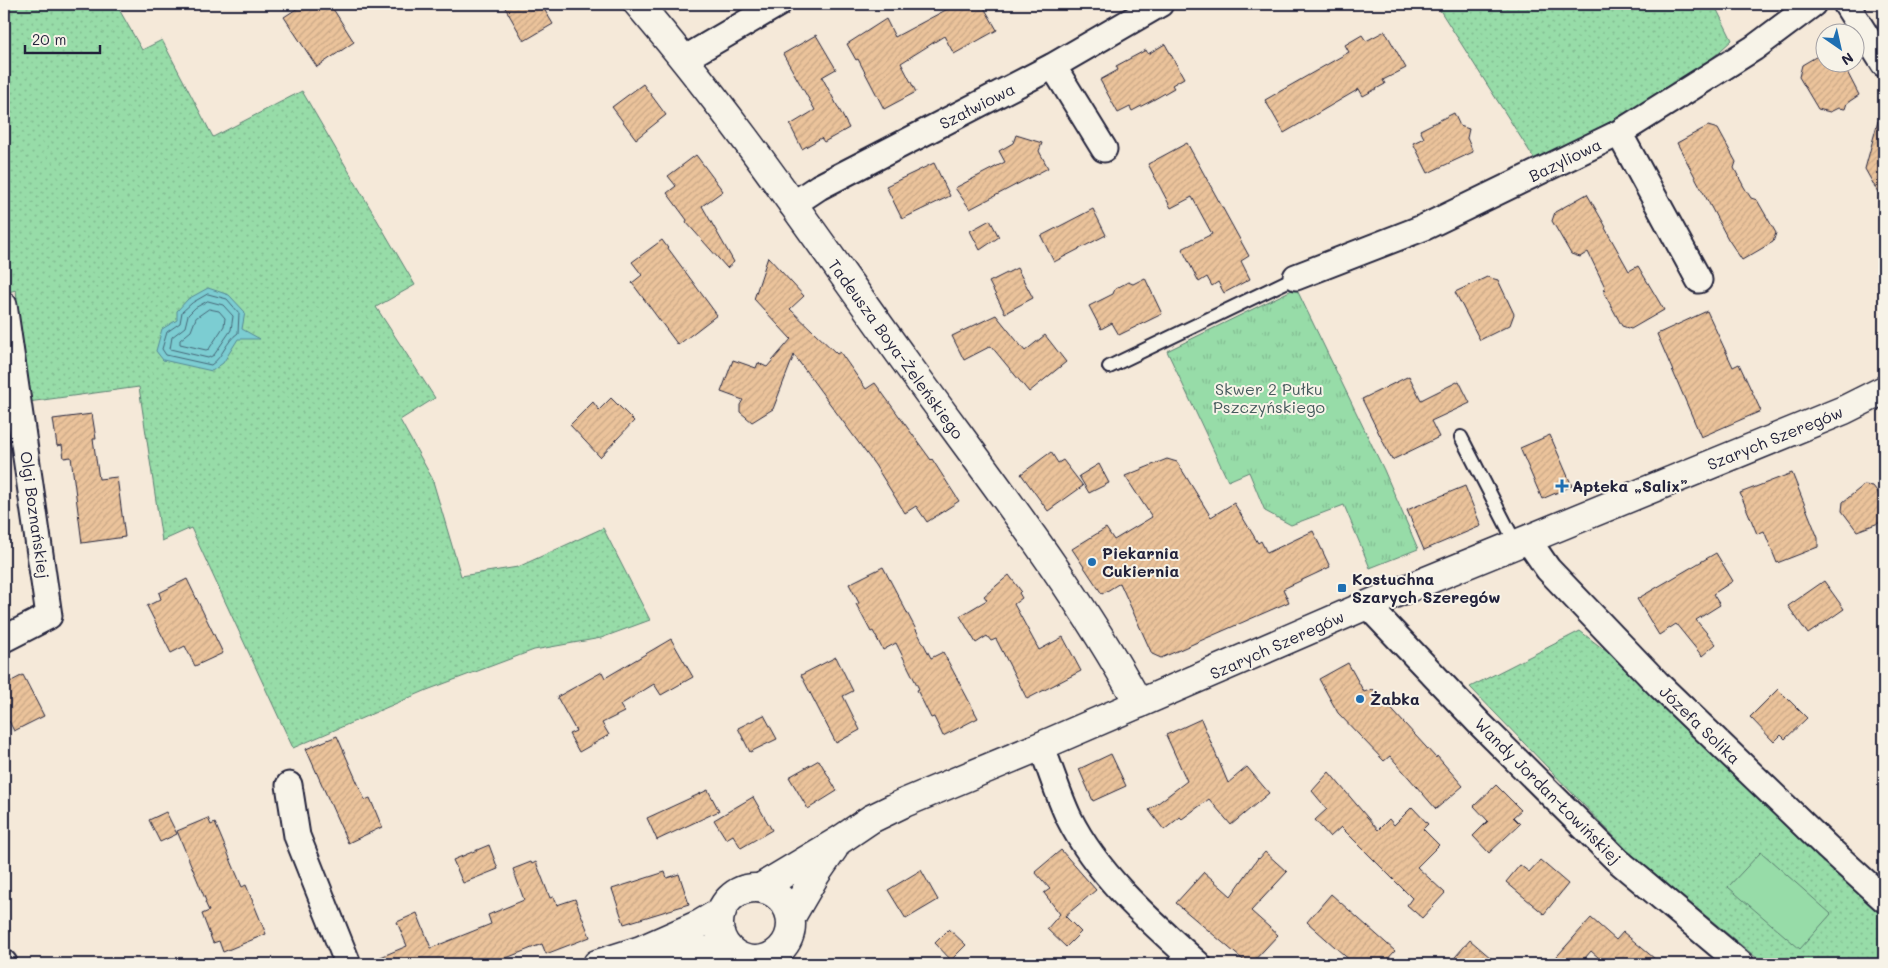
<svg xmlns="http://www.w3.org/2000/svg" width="1888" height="968" font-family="Mali,sans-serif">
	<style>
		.grass { fill: url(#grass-dots); stroke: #5c7f72 }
		.park { fill: url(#park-tufts); stroke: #5c7f72 }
		.pitch { fill: #97dca8; stroke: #5c7f72 }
		.water { fill: #7bcdd2; stroke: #578996 }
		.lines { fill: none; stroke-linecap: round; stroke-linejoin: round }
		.shore { stroke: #466677; stroke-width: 1 }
		.building { fill: url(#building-hatch); stroke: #22223b }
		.lane-casing { stroke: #22223b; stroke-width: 16 }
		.street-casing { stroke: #22223b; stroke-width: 29 }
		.secondary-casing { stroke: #22223b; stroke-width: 31 }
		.lane { stroke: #f7f3e8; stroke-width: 12 }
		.street { stroke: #f7f3e8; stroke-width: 25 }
		.secondary { stroke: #f7f3e8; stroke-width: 28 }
		.poi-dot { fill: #1f6fb2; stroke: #f7f3e8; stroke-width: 2 }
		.labels { text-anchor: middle; stroke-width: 4; stroke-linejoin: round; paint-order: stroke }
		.street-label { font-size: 16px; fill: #22223b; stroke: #f7f3e8 }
		.park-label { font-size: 16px; fill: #455a5c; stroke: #f7f3e8 }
		.poi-label { font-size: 16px; font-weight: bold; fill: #22223b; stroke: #f7f3e8; text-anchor: start }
	</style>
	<defs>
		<pattern id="grass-dots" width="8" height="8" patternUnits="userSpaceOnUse" patternTransform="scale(1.25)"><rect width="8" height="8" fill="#97dca8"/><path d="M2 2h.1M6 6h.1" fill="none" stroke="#82bc92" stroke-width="1.8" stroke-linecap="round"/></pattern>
		<pattern id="park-tufts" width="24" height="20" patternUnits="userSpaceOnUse" patternTransform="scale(1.25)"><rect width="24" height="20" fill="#97dca8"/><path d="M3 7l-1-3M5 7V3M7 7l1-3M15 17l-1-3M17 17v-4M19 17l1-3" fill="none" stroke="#82bc92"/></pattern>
		<pattern id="building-hatch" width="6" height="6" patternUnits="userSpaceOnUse" patternTransform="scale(1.25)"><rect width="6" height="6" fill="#ebc39b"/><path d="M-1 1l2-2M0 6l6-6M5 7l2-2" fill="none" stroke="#c9a786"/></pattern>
	</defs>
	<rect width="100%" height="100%" fill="#f5e9d9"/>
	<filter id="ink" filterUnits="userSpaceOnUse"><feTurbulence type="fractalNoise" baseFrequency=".02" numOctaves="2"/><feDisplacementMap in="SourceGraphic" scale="10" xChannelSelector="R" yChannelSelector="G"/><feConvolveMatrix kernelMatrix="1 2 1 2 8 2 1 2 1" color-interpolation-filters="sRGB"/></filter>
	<g filter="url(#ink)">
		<path class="grass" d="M4,4H116L142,50L162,40L213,137L302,91L415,285L376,307L435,398L400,420L432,478L461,576L518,567L603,528L650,620L601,638L534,650L427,690L293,748L191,528L162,541L139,387L28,402L16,290L4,293Z
			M1436,4H1714L1732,40L1696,73L1537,163Z
			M1580,631L1616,659L1744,785L1884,913V964H1764L1629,852L1470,687Z"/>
		<path class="park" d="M1296,288L1384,470L1418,549L1370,568L1344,505L1291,525L1265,511L1249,472L1228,481L1167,351Z"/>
		<path class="pitch" d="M1761,852L1831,914L1800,949L1728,887Z"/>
		<path class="water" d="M208,288L229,295L245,312L242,329L260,339H238L223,363L212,371L163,360L156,351L162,329L177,320V311L188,299Z"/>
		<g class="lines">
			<path class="shore" d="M208,294L227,299L239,313L238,333C226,341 223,357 211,365L166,355L162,349L167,332L180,323L182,312L192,303Z
				M208,301L223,305L233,316L231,330L214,355L208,358L170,349L172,337L185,327L188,315L195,308Z
				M209,309L219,311L225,318L224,326L209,349L206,350L180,344V340L191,331L196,318Z"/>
		</g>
		<path class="building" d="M304,4H330L354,42L317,67L284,17Z
			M503,4H541L553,24L524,41Z
			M957,4H982L997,30L954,54L944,36L901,63L916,92L884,109L858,59L856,60L847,44L886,19L895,37Z
			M1385,31L1406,68L1383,80L1385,84L1363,96L1359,89L1284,133L1265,100L1349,52L1345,45L1362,35L1366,41Z
			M816,35L836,69L822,77L849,128L824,142L821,138L802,149L790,125L815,110L783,54Z
			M1165,44L1184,78L1172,85L1174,88L1153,100L1132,111L1130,107L1118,113L1100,80L1118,70L1116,66L1146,50L1148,54Z
			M1826,51V62H1842L1859,95L1847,103L1845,109L1838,108L1830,112L1818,109L1799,77L1802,65Z
			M643,84L666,115L636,139L612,107Z
			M1454,113L1460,126L1469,129L1467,138L1473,152L1428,173L1413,143L1424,138L1420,130Z
			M1878,121L1884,122V203L1865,169Z
			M1708,126L1718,129L1736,162L1734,168L1744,187L1751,198L1757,200L1776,233L1773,242L1742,260L1728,239L1677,143Z
			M1016,135L1042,143L1039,151L1048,168L970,209L955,188L1005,162L999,151L1013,143Z
			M1187,143L1249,256L1241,261L1250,279L1224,293L1218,282L1212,286L1207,277L1199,282L1182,249L1212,234L1192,197L1171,208L1148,164Z
			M696,155L723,191L702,206L734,262L727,268L686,222L687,220L667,193L676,186L668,176Z
			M934,163L950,196L902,219L886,186Z
			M1587,194L1606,227L1605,228L1629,271L1638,266L1664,310L1631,329L1622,326L1604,293L1605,287L1588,252L1580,257L1571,254L1552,221L1555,212Z
			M1093,209L1106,235L1054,262L1041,236Z
			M990,220L999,237L980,250L970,231Z
			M662,240L717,315L678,345L632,283L642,275L632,262Z
			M768,257L804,296L790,309L837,354L840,352L866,389L875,383L931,460L932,459L959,501L927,522L916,506L905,513L875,465L794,355L773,409L752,422L740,412V405L743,400L721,392L733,360L756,368L758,363L767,367L791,339L754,299Z
			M1017,268L1033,298L1005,313L989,282Z
			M1487,277L1498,280L1514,314L1510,325L1480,340L1455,292Z
			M1145,278L1162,314L1119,335L1112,323L1101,329L1089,306L1113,294L1115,289L1128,282L1133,284Z
			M1707,311L1733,367L1739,364L1761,411L1701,437L1657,334Z
			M996,315L1025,351L1045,335L1066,362L1029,392L991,346L964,360L952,336Z
			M1409,376L1421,400L1459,381L1470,403L1431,421L1439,437L1392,460L1362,399Z
			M611,398L634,421L600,457L570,425L593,402L599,410Z
			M92,414L96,439H93L99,479L117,477L125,537L82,543L71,457L64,458L62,445L57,446L53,419Z
			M1550,435L1572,486L1542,499L1520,448Z
			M1051,452L1058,463L1063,460L1083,486L1048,511L1021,474Z
			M1167,459L1177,462L1211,517L1234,503L1258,543L1261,541L1267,553L1313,531L1330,567L1283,589L1289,602L1161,658L1152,654L1120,583L1102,594L1072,549L1106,528L1114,540L1152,517L1125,476Z
			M1099,464L1109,483L1089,493L1079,476Z
			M1792,473L1818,538V547L1777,563L1764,531L1757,534L1740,493Z
			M1864,485L1873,486L1884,500V521L1857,531L1842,511L1843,502Z
			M1465,486L1481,526L1424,550L1407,510Z
			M1716,553L1733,581L1713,594L1720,605L1696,620L1716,644L1702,656L1676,624L1659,635L1637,599Z
			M883,567L931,658L943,652L978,718L943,736L934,717L931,718L917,690L919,689L896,643L883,650L873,631L871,632L856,604L859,603L849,584Z
			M1009,575L1021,591L1019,593L1022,598L1014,604L1039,650L1063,637L1081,671L1027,699L996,639L991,641L987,636L976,643L960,616L987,600L984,596Z
			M187,579L223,653L195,666L185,646L171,653L147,606L161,599L159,593Z
			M1824,581L1844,609L1808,634L1788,606Z
			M671,639L693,677L661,695L654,684L620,705L624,712L602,723L609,735L579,752L569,734L576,731L557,697L602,672L605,678Z
			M836,657L853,691L843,696L860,730L836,743L801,675Z
			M1348,663L1364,692L1373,689L1436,758L1437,756L1463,786L1436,809L1390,756L1384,761L1338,713L1319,679Z
			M23,675L44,716L14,731L9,721L4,723V685Z
			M1778,689L1807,718L1785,739L1781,735L1774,742L1750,717Z
			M764,715L777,739L750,752L738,728Z
			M1201,719L1228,783L1247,767L1269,793L1231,825L1209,799L1182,819L1180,817L1164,830L1149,810L1187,781L1166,735Z
			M337,736L365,800L370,798L382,827L348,843L306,749Z
			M1111,754L1126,786L1093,801L1079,769Z
			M819,760L837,791L808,809L789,777Z
			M1329,772L1378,830L1389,819L1394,825L1412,807L1428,824L1423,829L1439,845L1417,867L1445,893L1422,918L1407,905L1412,898L1341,827L1330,837L1315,820L1327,809L1312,791Z
			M1496,785L1521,810L1513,817L1520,824L1489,853L1473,836L1488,821L1474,806Z
			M708,790L719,811L657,840L647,818Z
			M753,797L772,830L741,848L733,835L726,839L714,820Z
			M166,812L177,834L160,842L149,820Z
			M208,818L211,825L215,823L242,887L246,885L266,934L223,952L219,941L213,943L202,914L209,911L205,902L206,901L177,831Z
			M489,845L498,869L463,883L453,860Z
			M1061,850L1096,890L1065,916L1081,932L1066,947L1047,929L1060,914L1044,893L1050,889L1035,872Z
			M1265,852L1287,872L1251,911L1278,935L1251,964H1248L1176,903L1204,872L1231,896L1258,858L1259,859Z
			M1540,860L1568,884L1544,914L1506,882L1520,865L1529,872Z
			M531,862L532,864L536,862L550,898L554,897L557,905L575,899L590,937L546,954L542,944L491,964H364L407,946L397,922L417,913L431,948L491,924L488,915L524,900L513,869Z
			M921,870L938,900L906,919L888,890Z
			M665,872L667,878L679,874L689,904L624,924L612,889Z
			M1331,894L1395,951L1383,964H1354L1307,922Z
			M1591,918L1616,940L1623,932L1661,964H1606L1591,951L1580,964H1550Z
			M949,929L966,945L951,960L935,943Z
			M1470,940L1498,964H1449Z"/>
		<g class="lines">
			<defs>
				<path id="lane" d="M1109,367L1296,277
					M1461,437L1516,544"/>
				<path id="street" d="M1846,4L1884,64
					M684,59L778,4
					M1053,66L1104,149
					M1619,133L1699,280
					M792,205L819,187L1053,66L1160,4
					M1296,277L1425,227L1619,133L1754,48L1813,4
					M4,305L49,616L4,639
					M1528,540L1548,569L1659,685L1827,847L1884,899
					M1367,605L1480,724L1617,860L1741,964
					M1041,746C1051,770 1058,795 1069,818C1098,876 1150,921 1198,964
					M289,785L297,836L348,964
					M4,963V964"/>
				<path id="secondary" d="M638,4C735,117 818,241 905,361C986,473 1073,583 1139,704
					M719 924a36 36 0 1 1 72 0a36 36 0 1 1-72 0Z
					M760,888L840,840L871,819L904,803L1041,746L1367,605L1844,410L1884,390
					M791,917L816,874L834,848
					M653,950L716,951L736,955
					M597,964L641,950L700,924L722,911"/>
			</defs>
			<use href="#lane" class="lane-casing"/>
			<use href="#street" class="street-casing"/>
			<use href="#secondary" class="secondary-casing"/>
			<use href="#lane" class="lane"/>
			<use href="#street" class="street"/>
			<use href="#secondary" class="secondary"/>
		</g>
	</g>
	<g class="poi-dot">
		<path d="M1559.5 478.5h5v5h5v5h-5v5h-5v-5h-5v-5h5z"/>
		<circle cx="1092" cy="562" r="5"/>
		<rect x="1337" y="583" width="10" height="10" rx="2.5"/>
		<circle cx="1360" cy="699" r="5"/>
	</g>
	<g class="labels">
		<g class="street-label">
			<text transform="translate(977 106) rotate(-27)" y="6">Szałwiowa</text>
			<text transform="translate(1565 160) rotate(-26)" y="6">Bazyliowa</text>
			<text transform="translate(896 349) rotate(54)" y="6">Tadeusza Boya-Żeleńskiego</text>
			<text transform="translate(1775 438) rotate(-22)" y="6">Szarych Szeregów</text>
			<text transform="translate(35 515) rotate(82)" y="6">Olgi Boznańskiej</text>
			<text transform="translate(1277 645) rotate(-24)" y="6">Szarych Szeregów</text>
			<text transform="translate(1700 725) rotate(44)" y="6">Józefa Solika</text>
			<text transform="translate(1548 791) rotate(45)" y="6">Wandy Jordan-Łowińskiej</text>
		</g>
		<g class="park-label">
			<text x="1269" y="395">Skwer 2 Pułku<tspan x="1269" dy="18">Pszczyńskiego</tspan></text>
		</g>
		<g class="poi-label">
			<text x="1572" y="492">Apteka „Salix”</text>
			<text x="1102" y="559">Piekarnia<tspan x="1102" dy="18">Cukiernia</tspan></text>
			<text x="1352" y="585">Kostuchna<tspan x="1352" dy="18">Szarych Szeregów</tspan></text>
			<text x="1370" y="705">Żabka</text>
		</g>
	</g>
	<rect width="1888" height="968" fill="none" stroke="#f7f3e8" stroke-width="20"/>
	<rect x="10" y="10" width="1868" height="948" fill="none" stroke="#22223b" stroke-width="2" filter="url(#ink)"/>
	<g transform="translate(1840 48) rotate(146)"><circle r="24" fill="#f7f3e8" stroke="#a29fa3"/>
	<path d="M0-4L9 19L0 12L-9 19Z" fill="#1f6fb2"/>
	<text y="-8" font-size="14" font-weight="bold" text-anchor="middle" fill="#22223b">N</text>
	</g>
	<path d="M25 45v8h75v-8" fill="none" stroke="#22223b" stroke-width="2.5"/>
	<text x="32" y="45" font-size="15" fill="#22223b" stroke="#f7f3e8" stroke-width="4" paint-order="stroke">20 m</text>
</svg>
